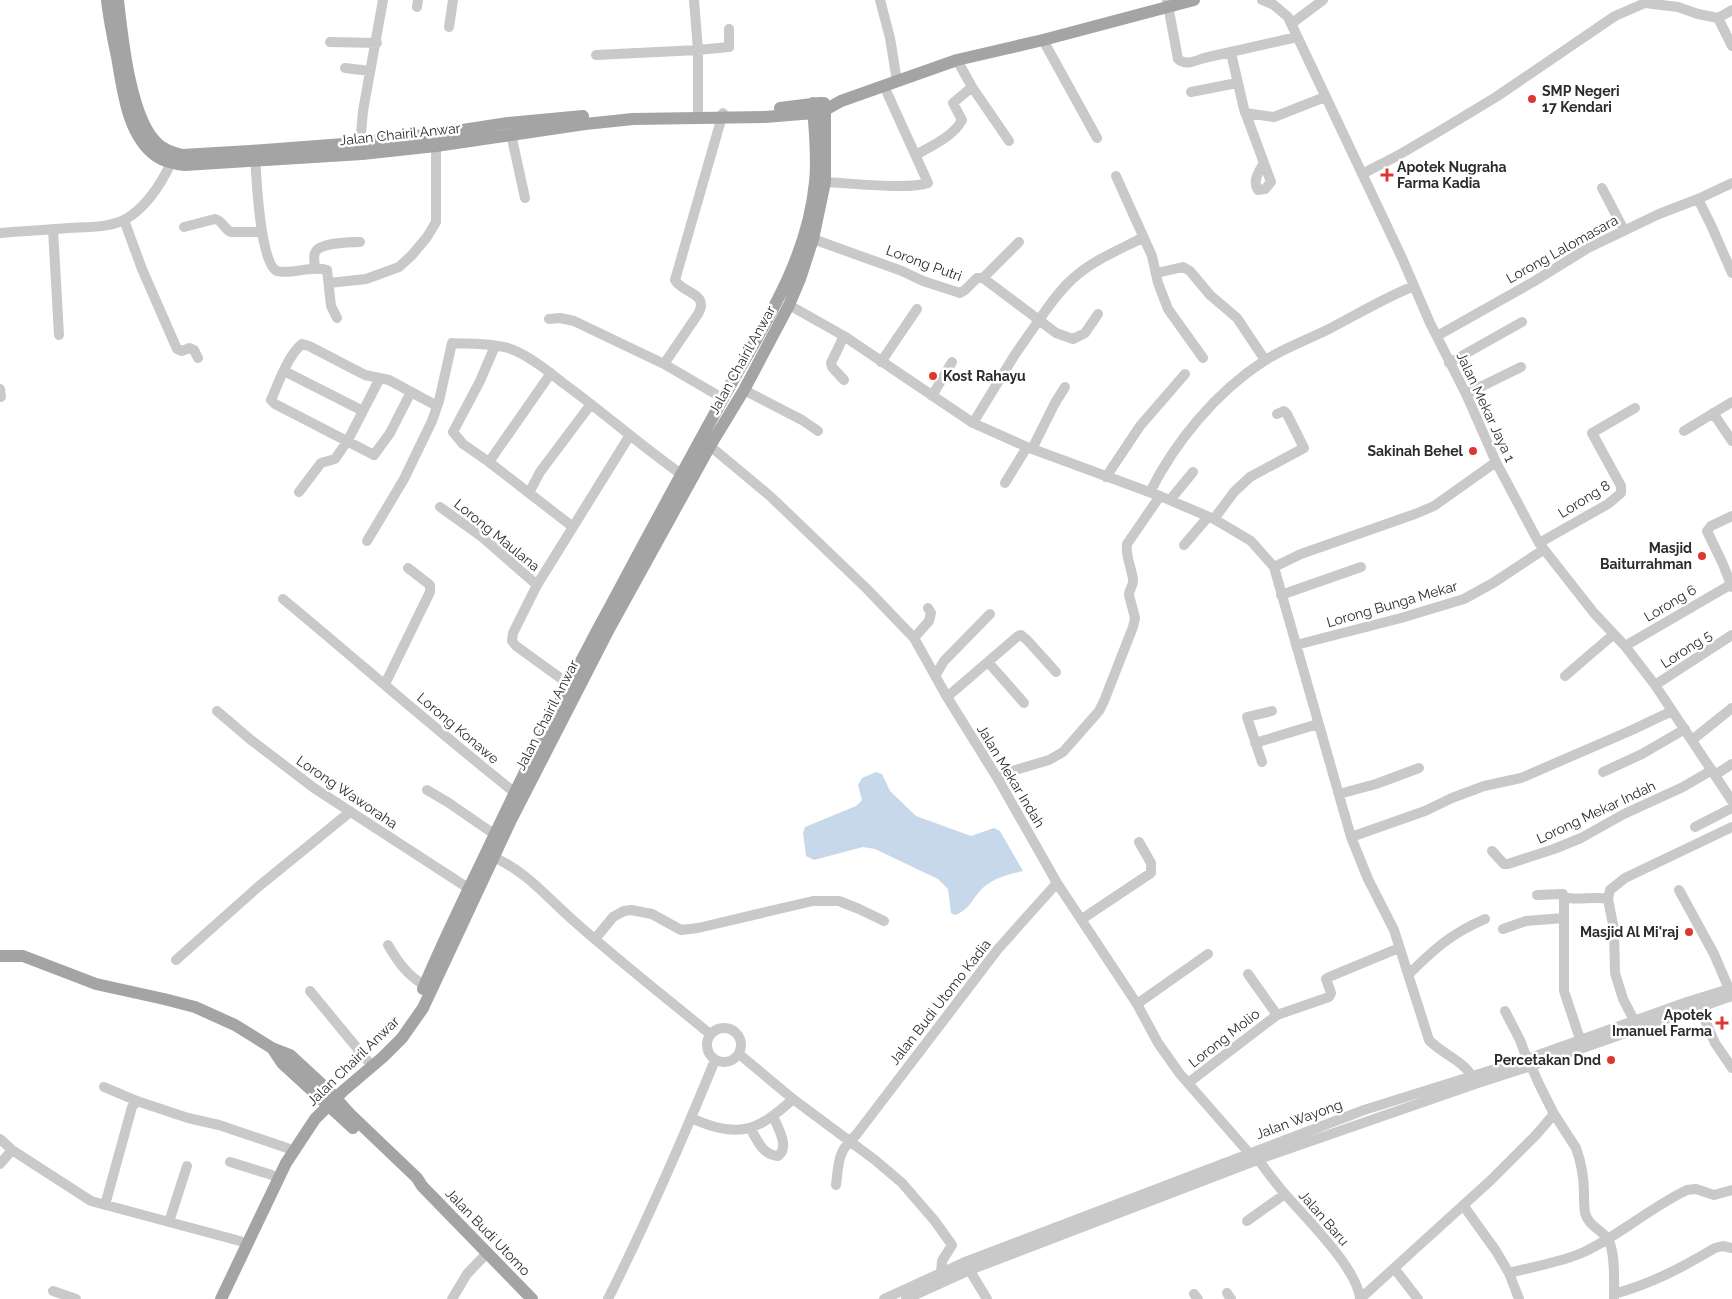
<svg xmlns="http://www.w3.org/2000/svg" width="1732" height="1299" font-family="Raleway,sans-serif">
	<style>
		.water { fill: #c6d8e9 }
		.lines { fill: none; stroke-linecap: round; stroke-linejoin: round }
		.minor { stroke: #c9c9c9; stroke-width: 10 }
		.major { stroke: #a4a4a4; stroke-width: 12 }
		.poi-dot { fill: #de3732; stroke: #fff; stroke-width: 2 }
		.labels { text-anchor: middle; stroke-width: 5; stroke-linejoin: round; paint-order: stroke }
		.poi-label { font-size: 14px; font-weight: bold; fill: #2c2c2c; stroke: #fff; text-anchor: end }
		.street-label { font-size: 14px; fill: #2c2c2c; stroke: #fff }
	</style>
	<rect width="100%" height="100%" fill="#fff"/>
	<path class="water" d="M876,772L882,774L890,791L916,816L971,836L994,828L1000,831L1023,871C1007,875 991,878 980,891C971,901 969,910 955,915L951,913L948,889L938,879L875,849L863,847L814,860L806,856L803,833L805,827L856,806L862,800L858,785L862,778Z"/>
	<g class="lines">
		<path class="minor" d="M694,0L698,50V112
			M880,0L890,38L897,81
			M1167,0L1178,59C1186,66 1195,61 1204,58L1297,37
			M1262,0L1274,5L1288,17L1402,258L1430,323L1466,394L1496,462L1539,543L1594,613L1625,646L1655,685L1732,801
			M417,7L418,0
			M1718,18L1732,10
			M1291,24L1323,0
			M449,27L453,0
			M1043,40L1097,138
			M330,42L377,43
			M1231,53L1244,109L1271,182L1265,189L1258,190C1252,181 1259,171 1264,163
			M596,55L698,50L729,47V29
			M345,68L370,71
			M972,87L1009,141
			M1191,92L1237,83
			M723,113L675,280C683,294 710,293 698,314L664,364L724,399
			M1245,113L1274,117L1325,97
			M511,134L525,198
			M362,149L361,134L363,111L383,0
			M255,154C256,173 260,265 277,271C290,275 312,265 327,270L331,306L337,318
			M916,155C931,146 953,137 962,120L953,103L972,87L957,60
			M1362,174L1397,156L1438,132L1496,97L1615,16L1645,3L1678,7L1698,14L1718,18L1732,46
			M1116,176L1152,256L1158,283L1168,309L1203,358
			M825,182C848,183 909,190 928,183L884,86
			M1602,188L1624,230
			M1698,199L1711,225L1732,273
			M124,220L142,269L177,349L182,351L189,348L194,350L198,358
			M184,227L215,219C223,221 224,229 231,232H262
			M53,229L59,335
			M0,233C23,231 46,230 69,228C87,227 109,228 126,219C146,207 161,184 171,163
			M813,239L902,271L923,281L960,293L965,290L977,278H983L1039,320C1050,304 1062,287 1077,275C1096,259 1121,249 1142,238
			M315,269C315,264 313,257 315,253C317,243 350,242 360,242
			M1157,273L1183,267L1190,271L1210,295L1237,318L1265,360
			M983,278L1019,242
			M329,283L366,279L399,267L412,255L427,237L436,222V146
			M789,305L844,336L973,423L1027,447L1160,496L1214,519L1251,541L1274,567L1351,837L1368,879L1394,930L1429,1040C1444,1056 1469,1062 1475,1084
			M549,319L560,318L574,321L664,364
			M844,336L831,363L832,367L844,380
			M1437,336L1533,282L1588,248L1659,214L1698,199L1732,183
			M495,346L480,381L453,432L463,444L489,462L551,373
			M881,362L917,309
			M1449,363L1522,322
			M284,371L363,411L348,440L335,459L321,463L299,492
			M0,389L1,397
			M744,390L802,420L818,431
			M411,392L390,433L374,455L275,404L271,400C278,384 288,355 302,344L309,346L365,375L389,380L437,406
			M1466,394L1521,367
			M932,396L952,362
			M363,411L380,378
			M1713,413L1732,441
			M973,423L1014,356L1039,320L1056,333L1073,339L1085,333L1098,314
			M1684,431L1732,402
			M710,446L770,496L867,589L914,638L947,697L998,779L1057,883L1137,1004L1158,1043L1180,1074L1249,1153
			M1032,449L1055,403L1065,387
			M489,462L529,493L540,472L591,404
			M1106,477L1140,426L1185,374
			M1005,483L1027,447
			M1150,492C1175,442 1216,392 1264,361C1284,348 1307,340 1329,329C1358,314 1384,298 1414,286
			M529,493L573,527
			M1170,500L1193,472
			M440,507L482,537L537,585
			M1732,516L1711,526L1707,531L1722,562L1732,587
			M1214,519L1234,492L1250,477L1304,448L1287,414L1284,411L1277,414
			M367,541L404,479L432,421L439,401L452,343C470,344 491,343 508,348C527,354 548,371 563,383C603,412 640,445 681,474
			M1539,543L1608,504L1621,493V486L1592,433L1635,408
			M1184,545L1208,517
			M1274,567L1301,554L1415,514L1434,506L1496,462
			M1281,595L1361,567
			M283,599C360,663 436,730 514,792
			M914,638L929,621L931,613L928,608
			M1296,645L1401,618L1464,599L1493,583L1543,550
			M1625,646L1730,585
			M988,662L1024,703
			M935,676L944,661L990,614
			M1565,676L1614,634
			M385,684L430,592V585L408,568
			M570,685L516,646L512,641L513,633L537,585L630,435
			M1655,685L1732,635
			M947,697L1018,636L1021,635L1027,640L1056,672
			M217,711L251,740L314,788L468,888
			M1692,740L1732,708
			M1255,743L1318,724
			M1262,762L1247,717L1272,711
			M1603,772L1642,754L1685,729
			M1715,775L1732,764
			M998,779L1009,772L1049,760L1063,752L1099,711L1104,701L1133,627L1135,618L1129,595C1129,589 1134,585 1133,580C1132,568 1125,556 1127,544L1160,496
			M427,790L449,803L494,834
			M1339,794L1376,784L1419,768
			M1695,827L1732,808
			M1351,837L1425,811L1452,798L1484,786L1521,778L1632,730L1672,711
			M1492,851L1504,864H1508L1554,849L1581,838L1624,814L1683,787L1712,770
			M489,855C527,871 545,896 575,922C619,961 665,997 710,1034
			M1679,890L1714,954L1729,989
			M1537,895L1563,894L1564,897C1575,901 1594,896 1608,899L1614,930L1615,973L1623,999L1634,1020
			M1564,897V991L1580,1039
			M1608,899L1610,890L1625,878L1732,827
			M1082,919L1151,873V863L1139,842
			M1503,929L1526,921L1564,918
			M595,939L613,917L624,911L631,910L652,914L681,930L698,928L813,901H839L859,909L884,921
			M388,945C398,962 407,975 424,985
			M176,960L258,887L350,812
			M1409,974C1434,949 1452,933 1485,919
			M310,991L367,1060
			M1137,1004L1208,954
			M1699,1007L1715,1043L1732,1068
			M1505,1011L1520,1040L1527,1059
			M1277,1015L1329,997L1331,993L1326,979L1329,977L1399,948
			M707 1045a17 17 0 1 1 34 0a17 17 0 1 1-34 0Z
			M739,1054L793,1099L875,1160L902,1183L934,1220L952,1245L942,1261L941,1273
			M1531,1066L1539,1084L1554,1114L1576,1148C1581,1162 1584,1178 1584,1193C1584,1200 1584,1206 1585,1213C1588,1225 1600,1229 1607,1238C1616,1249 1614,1285 1614,1299
			M1188,1083L1277,1015L1248,974
			M104,1087L137,1101L188,1118L219,1125L287,1148
			M691,1118C737,1139 757,1132 793,1099
			M750,1128C757,1139 762,1155 778,1156C790,1147 778,1128 773,1116
			M0,1139L12,1150L91,1201L240,1241
			M1258,1159C1266,1171 1275,1182 1284,1193C1305,1217 1358,1269 1360,1299
			M230,1162L272,1175
			M0,1164L12,1150
			M836,1185C839,1162 837,1152 856,1135L998,949L1057,883
			M105,1205L132,1107L137,1101
			M1463,1205L1496,1251L1509,1273C1532,1267 1562,1262 1584,1252C1620,1235 1651,1207 1687,1190L1696,1189L1714,1195L1732,1190
			M1247,1221L1285,1194
			M169,1222L187,1166
			M967,1266L987,1299
			M1394,1268L1418,1299
			M1509,1273L1519,1299
			M53,1291L76,1299
			M1227,1293L1231,1299
			M1194,1294L1198,1299
			M1614,1294C1653,1283 1681,1268 1715,1248L1723,1246L1732,1248
			M452,1299L467,1274L487,1253
			M608,1299C647,1221 682,1141 715,1060
			M884,1299L965,1262L1364,1110L1527,1059L1687,1002L1732,988
			M906,1299L970,1270L1265,1157L1475,1084L1531,1066L1732,996
			M1360,1299L1491,1180L1536,1135L1554,1114"/>
		<path class="major" d="M107,0C109,19 113,38 117,57C123,90 127,135 156,156C165,162 175,164 185,165L362,154L436,146L585,124L633,119L765,117L814,113L825,110L841,101L957,60L1043,40L1194,0
			M118,0C122,35 130,120 158,144C164,150 174,153 182,155L250,151L357,143L443,133L508,123L583,116
			M780,108L820,103
			M0,956H23L96,984L164,999L195,1007L235,1025L272,1048L290,1055L330,1092L350,1114L417,1178L422,1186L532,1299
			M423,989C442,943 464,899 485,855C527,766 571,678 618,592C655,522 693,453 731,384C767,320 808,257 815,182C818,156 814,129 813,103
			M272,1048L282,1063L353,1128
			M221,1299L286,1163L315,1119L343,1091L383,1057L402,1038L423,1008L511,820L609,629L710,446L744,390L789,305L800,279L813,239L825,182V110L824,103"/>
	</g>
	<g class="poi-dot">
		<circle cx="1532" cy="99" r="5"/>
		<path d="M1384.5 167.5h5v5h5v5h-5v5h-5v-5h-5v-5h5z"/>
		<circle cx="933" cy="376" r="5"/>
		<circle cx="1473" cy="451" r="5"/>
		<circle cx="1702" cy="556" r="5"/>
		<circle cx="1689" cy="932" r="5"/>
		<path d="M1719.5 1015.5h5v5h5v5h-5v5h-5v-5h-5v-5h5z"/>
		<circle cx="1611" cy="1060" r="5"/>
	</g>
	<g class="labels">
		<g class="poi-label">
			<text x="1542" y="96" text-anchor="start">SMP Negeri<tspan x="1542" dy="16">17 Kendari</tspan></text>
			<text x="1397" y="172" text-anchor="start">Apotek Nugraha<tspan x="1397" dy="16">Farma Kadia</tspan></text>
			<text x="943" y="381" text-anchor="start">Kost Rahayu</text>
			<text x="1463" y="456">Sakinah Behel</text>
			<text x="1692" y="553">Masjid<tspan x="1692" dy="16">Baiturrahman</tspan></text>
			<text x="1679" y="937">Masjid Al Mi'raj</text>
			<text x="1712" y="1020">Apotek<tspan x="1712" dy="16">Imanuel Farma</tspan></text>
			<text x="1601" y="1065">Percetakan Dnd</text>
		</g>
		<g class="street-label">
			<text transform="translate(400 134) rotate(-6)" y="5">Jalan Chairil Anwar</text>
			<text transform="translate(1562 249) rotate(-29)" y="5">Lorong Lalomasara</text>
			<text transform="translate(924 263) rotate(20)" y="5">Lorong Putri</text>
			<text transform="translate(742 360) rotate(-61)" y="5">Jalan Chairil Anwar</text>
			<text transform="translate(1486 407) rotate(65)" y="5">Jalan Mekar Jaya 1</text>
			<text transform="translate(1584 499) rotate(-32)" y="5">Lorong 8</text>
			<text transform="translate(497 535) rotate(39)" y="5">Lorong Maulana</text>
			<text transform="translate(1670 603) rotate(-31)" y="5">Lorong 6</text>
			<text transform="translate(1392 604) rotate(-16)" y="5">Lorong Bunga Mekar</text>
			<text transform="translate(1686 649) rotate(-33)" y="5">Lorong 5</text>
			<text transform="translate(547 715) rotate(-63)" y="5">Jalan Chairil Anwar</text>
			<text transform="translate(458 728) rotate(40)" y="5">Lorong Konawe</text>
			<text transform="translate(1011 776) rotate(59)" y="5">Jalan Mekar Indah</text>
			<text transform="translate(347 792) rotate(34)" y="5">Lorong Waworaha</text>
			<text transform="translate(1596 812) rotate(-25)" y="5">Lorong Mekar Indah</text>
			<text transform="translate(940 1002) rotate(-52)" y="5">Jalan Budi Utomo Kadia</text>
			<text transform="translate(1224 1038) rotate(-38)" y="5">Lorong Molio</text>
			<text transform="translate(353 1061) rotate(-44)" y="5">Jalan Chairil Anwar</text>
			<text transform="translate(1299 1119) rotate(-20)" y="5">Jalan Wayong</text>
			<text transform="translate(1324 1218) rotate(49)" y="5">Jalan Baru</text>
			<text transform="translate(488 1232) rotate(46)" y="5">Jalan Budi Utomo</text>
		</g>
	</g>
</svg>
